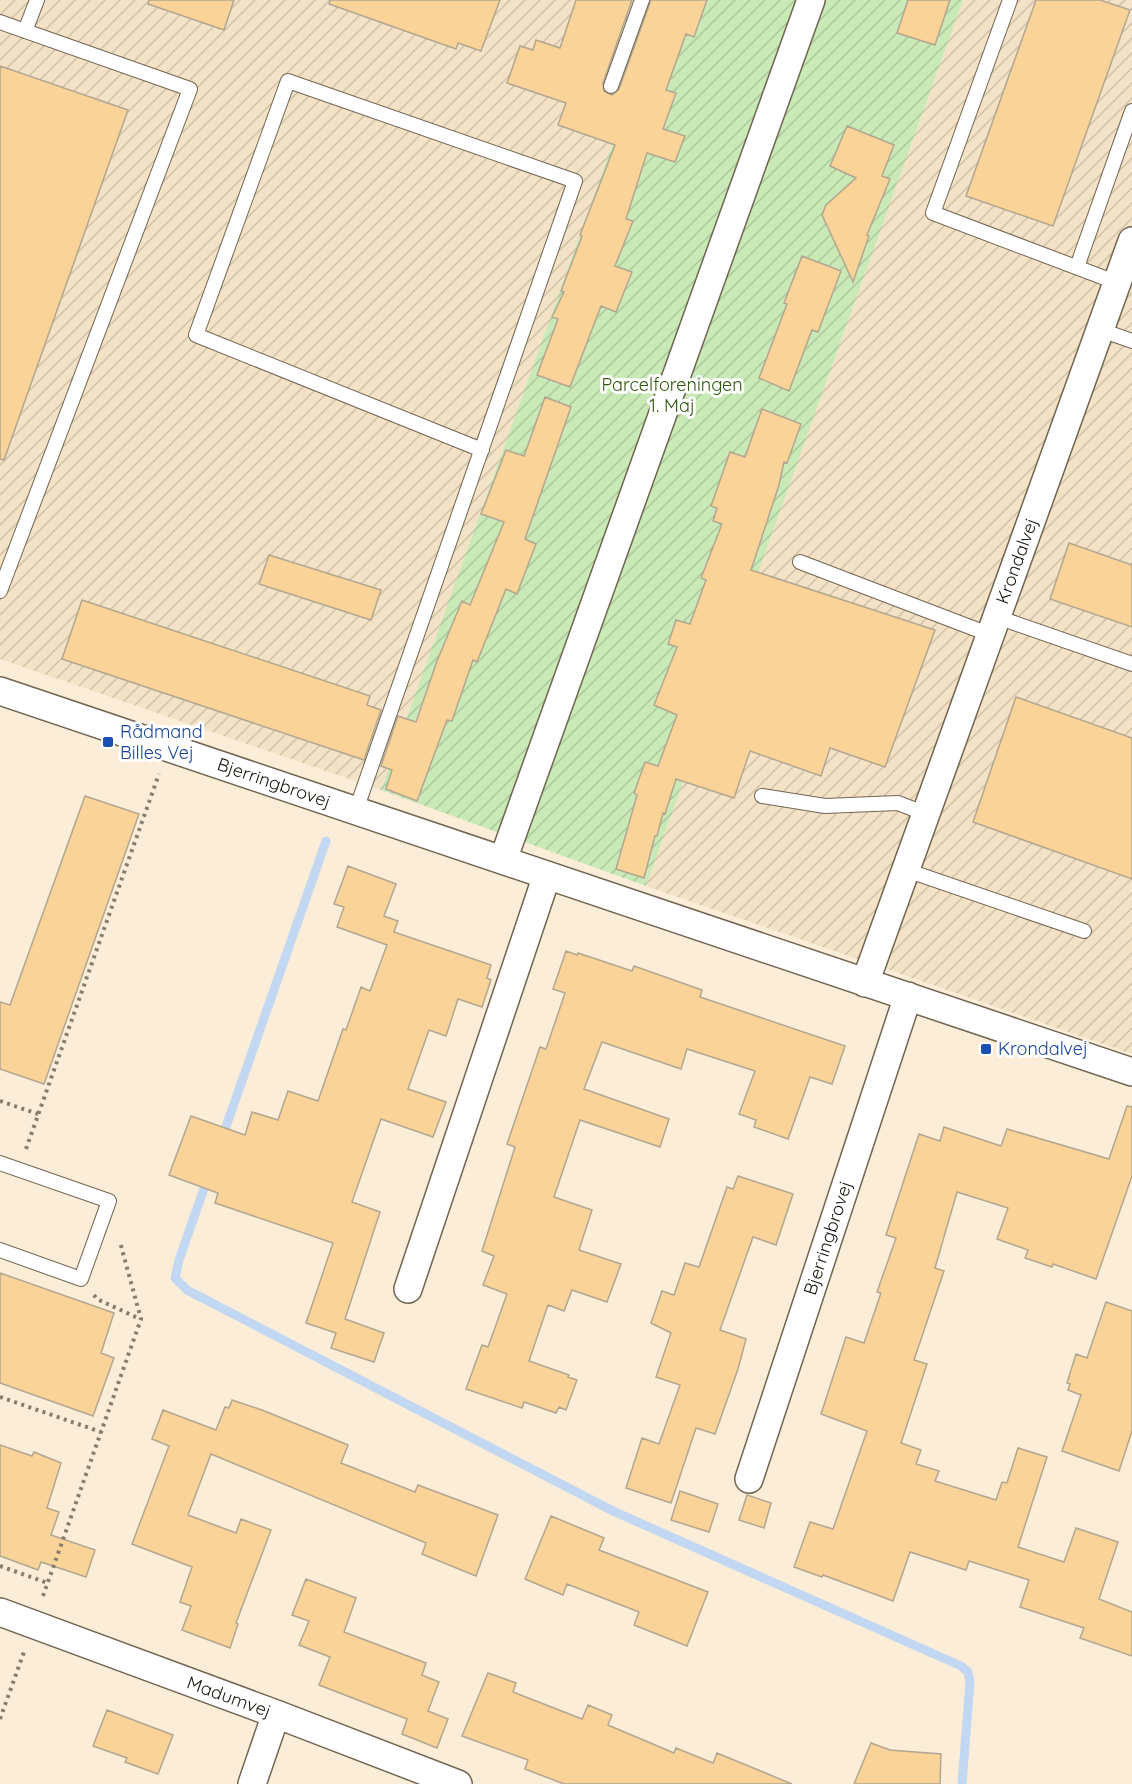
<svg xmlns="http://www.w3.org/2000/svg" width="1132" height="1784" font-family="Quicksand,sans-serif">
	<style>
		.industrial { fill: url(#industrial-furrows) }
		.garden { fill: url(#garden-furrows) }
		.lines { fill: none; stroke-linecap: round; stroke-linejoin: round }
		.stream { stroke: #c2d7f2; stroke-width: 9 }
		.building { fill: #f9d397; stroke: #b3a691; stroke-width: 1.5 }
		.lane-casing { stroke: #716552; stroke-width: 16 }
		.street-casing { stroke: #716552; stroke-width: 30 }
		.path { stroke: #867d6e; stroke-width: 4; stroke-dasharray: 3 4.5; stroke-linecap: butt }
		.lane { stroke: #fff; stroke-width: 14 }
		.street { stroke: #fff; stroke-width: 27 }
		.transit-dot { fill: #1a4fb4; stroke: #fff; stroke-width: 2 }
		.labels { text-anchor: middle; stroke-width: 6; stroke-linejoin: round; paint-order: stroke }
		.park-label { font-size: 18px; fill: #2e570b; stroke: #fff }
		.street-label { font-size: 18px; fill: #17120b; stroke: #fff }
		.transit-label { font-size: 18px; fill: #164399; stroke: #fff; text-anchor: start }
	</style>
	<defs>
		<pattern id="industrial-furrows" width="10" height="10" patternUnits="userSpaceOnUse" patternTransform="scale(1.5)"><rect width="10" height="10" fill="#f4e2c6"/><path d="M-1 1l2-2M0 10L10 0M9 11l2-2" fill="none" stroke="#d0c1a9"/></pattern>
		<pattern id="garden-furrows" width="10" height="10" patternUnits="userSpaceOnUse" patternTransform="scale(1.5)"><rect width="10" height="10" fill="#c9e9b7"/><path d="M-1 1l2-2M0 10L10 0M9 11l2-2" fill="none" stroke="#acc79c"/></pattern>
	</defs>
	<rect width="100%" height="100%" fill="#fbedd7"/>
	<path class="industrial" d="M0,0H664L381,790L0,659Z
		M963,0H1132V1054L646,886Z"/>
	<path class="garden" d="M664,0H963L646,886L381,790Z"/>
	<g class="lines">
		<path class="stream" d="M222,1138L326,841
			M208,1177L179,1260L175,1278L187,1290L613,1511L961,1666L968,1672L970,1682L962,1784"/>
	</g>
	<path class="building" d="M149,0H234L224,30L148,4Z
		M330,0H500L481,51L458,43L456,49L329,4Z
		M576,0H632L603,83L604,91L612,95L619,89L651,0H707L694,37L686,34L666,90L676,93L663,129L685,136L675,162L647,153L626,219L633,221L615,266L632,272L616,312L601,306L570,387L537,375L558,319L552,317L564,292L561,291L582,236L580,235L615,145L558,125L566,103L507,83L520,46L533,50L536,40L560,48Z
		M908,0H950L935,45L897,33Z
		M1036,0H1100L1130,10L1053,226L966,196Z
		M0,66L128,110L4,460L0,459Z
		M847,126L894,145L882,176L890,179L867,235L869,236L853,282L822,215L826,205L856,178L830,166Z
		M802,256L841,271L818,332L812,330L789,391L759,378L787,304L784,303Z
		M545,397L571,407L525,539L536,544L517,594L506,589L477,662L473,660L452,721L447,720L417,801L386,789L392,770L381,766L398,716L416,722L437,661L462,601L470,605L504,522L481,514L506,450L524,456Z
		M762,409L801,424L787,463L784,462L779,485L751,570L935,630L885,767L830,748L821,776L750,751L734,798L676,779L665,814L663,813L657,836H655L644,878L616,869L637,795L634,793L645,762L658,766L677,715L654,705L677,647L668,644L676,620L690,624L706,580L701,578L722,524L713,521L717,508L711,506L730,452L745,457Z
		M1069,543L1132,565V627L1050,599Z
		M269,555L381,590L371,620L259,584Z
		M82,600L370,696L367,705L381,710L364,760L62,659Z
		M1016,697L1132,738V879L973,822Z
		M85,796L139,814L44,1084L0,1069V1002L10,1005Z
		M348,866L396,884L384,916L398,921L394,932L491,965L487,978L491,980L482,1007L458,999L446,1036L429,1030L408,1089L446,1102L433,1137L381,1119L352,1202L380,1212L345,1319L384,1333L374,1362L331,1348L336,1333L306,1323L333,1243L215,1203L218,1193L169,1175L191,1116L245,1135L252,1112L278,1120L288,1091L318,1101L343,1029L346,1030L361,987L370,991L387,945L337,927L344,907L334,904Z
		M566,951L577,955L578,953L632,971L634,966L702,990L700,997L845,1046L832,1084L810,1077L788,1139L754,1127L756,1120L739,1114L755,1071L687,1049L681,1069L602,1042L584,1089L669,1119L660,1147L580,1120L554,1197L592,1210L579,1250L621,1264L607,1302L572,1290L564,1311L548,1305L529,1361L569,1375L568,1377L577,1380L566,1410L559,1407L556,1413L524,1402L522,1408L466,1389L482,1345L488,1347L507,1294L483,1285L494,1256L482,1251L515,1147L507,1144L540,1047L546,1049L565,993L553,989Z
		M1127,1106L1132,1107V1176L1096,1279L1053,1264L1052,1267L1025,1258L1028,1250L997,1239L1008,1208L957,1192L935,1268L944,1271L914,1360L927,1364L901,1443L921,1450L916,1464L939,1471L935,1481L996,1500L1002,1482L1007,1483L1018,1448L1047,1457L1018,1547L1064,1562L1076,1528L1118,1542L1099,1599L1132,1612V1656L1080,1638L1084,1628L1020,1607L1029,1580L969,1561L966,1570L910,1552L893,1601L823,1575L822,1577L794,1567L810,1522L833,1529L867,1431L821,1414L846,1337L864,1343L881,1293L877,1292L896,1238L886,1235L919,1134L940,1141L944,1127L1001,1146L1007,1129L1109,1159Z
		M738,1176L793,1194L776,1245L753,1237L720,1330L746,1339L738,1369L715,1434L696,1428L671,1503L626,1488L642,1438L659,1444L680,1385L656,1377L671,1333L651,1323L662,1291L674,1295L685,1263L699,1267L727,1187L733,1189Z
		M0,1273L114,1313L101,1353L114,1358L93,1416L0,1383Z
		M1106,1302L1132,1311V1431L1119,1471L1062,1451L1081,1395L1068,1390L1070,1384L1067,1383L1076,1354L1087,1358Z
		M232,1400L262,1410L348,1445L341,1463L415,1492L418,1485L498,1515L476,1576L422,1554L426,1543L211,1454L188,1515L236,1533L241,1519L271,1530L236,1623L238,1624L230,1648L182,1630L191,1606L180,1602L192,1567L132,1544L169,1446L152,1439L163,1410L216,1430L225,1407L229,1408Z
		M0,1445L32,1456L34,1452L61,1463L47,1508L59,1512L51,1535L95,1550L86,1577L41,1562L38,1570L0,1556Z
		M680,1491L718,1504L709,1532L671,1520Z
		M747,1495L771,1503L764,1528L739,1520Z
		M551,1516L604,1538L599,1550L708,1592L687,1646L634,1625L639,1612L567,1584L563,1595L525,1579Z
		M306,1579L356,1598L344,1632L426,1663L422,1675L439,1682L428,1711L448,1719L437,1748L402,1734L407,1719L319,1685L330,1657L299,1645L309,1621L292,1615Z
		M488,1673L516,1683L513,1692L582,1719L588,1705L612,1715L608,1725L674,1753L676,1748L713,1763L717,1753L792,1784H564L525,1769L528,1760L462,1736Z
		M107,1710L173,1735L158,1774L125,1762L127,1758L93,1746Z
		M871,1743L890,1750L941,1754L940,1784H854Z"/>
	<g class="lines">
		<defs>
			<path id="lane" d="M1010,0L933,213L1118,283
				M0,22L190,89L0,591
				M25,31L37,0
				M611,86L642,0
				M1077,267L1132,111
				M1101,330L1132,341
				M800,562L991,635
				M997,617L1132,664
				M762,796L825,806L898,803L926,814
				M356,810L575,181L288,81L196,335L482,450
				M906,870L1084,931
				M0,1163L109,1201L81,1279L0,1250"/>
			<path id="street" d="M0,691L1132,1072
				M503,860L811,0
				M865,983L1132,241
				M408,1289L547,875
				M749,1479L908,996
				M0,1612L276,1714L458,1784
				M252,1784L276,1714"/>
		</defs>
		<use href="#lane" class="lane-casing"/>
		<use href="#street" class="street-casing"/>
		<path class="path" d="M0,1101L38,1114
			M26,1149L159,774
			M94,1295L97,1299L140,1319
			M0,1397L101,1432
			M0,1566L48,1583
			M43,1596L141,1319L120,1242
			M0,1719L24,1652"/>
		<use href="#lane" class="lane"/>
		<use href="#street" class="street"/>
	</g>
	<g class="transit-dot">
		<rect x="102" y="736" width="12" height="12" rx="3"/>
		<rect x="980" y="1043" width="12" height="12" rx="3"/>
	</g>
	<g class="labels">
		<g class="park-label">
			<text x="672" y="391">Parcelforeningen<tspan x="672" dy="21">1. Maj</tspan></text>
		</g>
		<g class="street-label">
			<text transform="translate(1017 561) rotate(-70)" y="6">Krondalvej</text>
			<text transform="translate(274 783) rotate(19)" y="6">Bjerringbrovej</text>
			<text transform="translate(828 1238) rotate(-72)" y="6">Bjerringbrovej</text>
			<text transform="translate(229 1697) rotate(20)" y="6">Madumvej</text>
		</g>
		<g class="transit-label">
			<text x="120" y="738">Rådmand<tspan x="120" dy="21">Billes Vej</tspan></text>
			<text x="998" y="1055">Krondalvej</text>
		</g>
	</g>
</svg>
